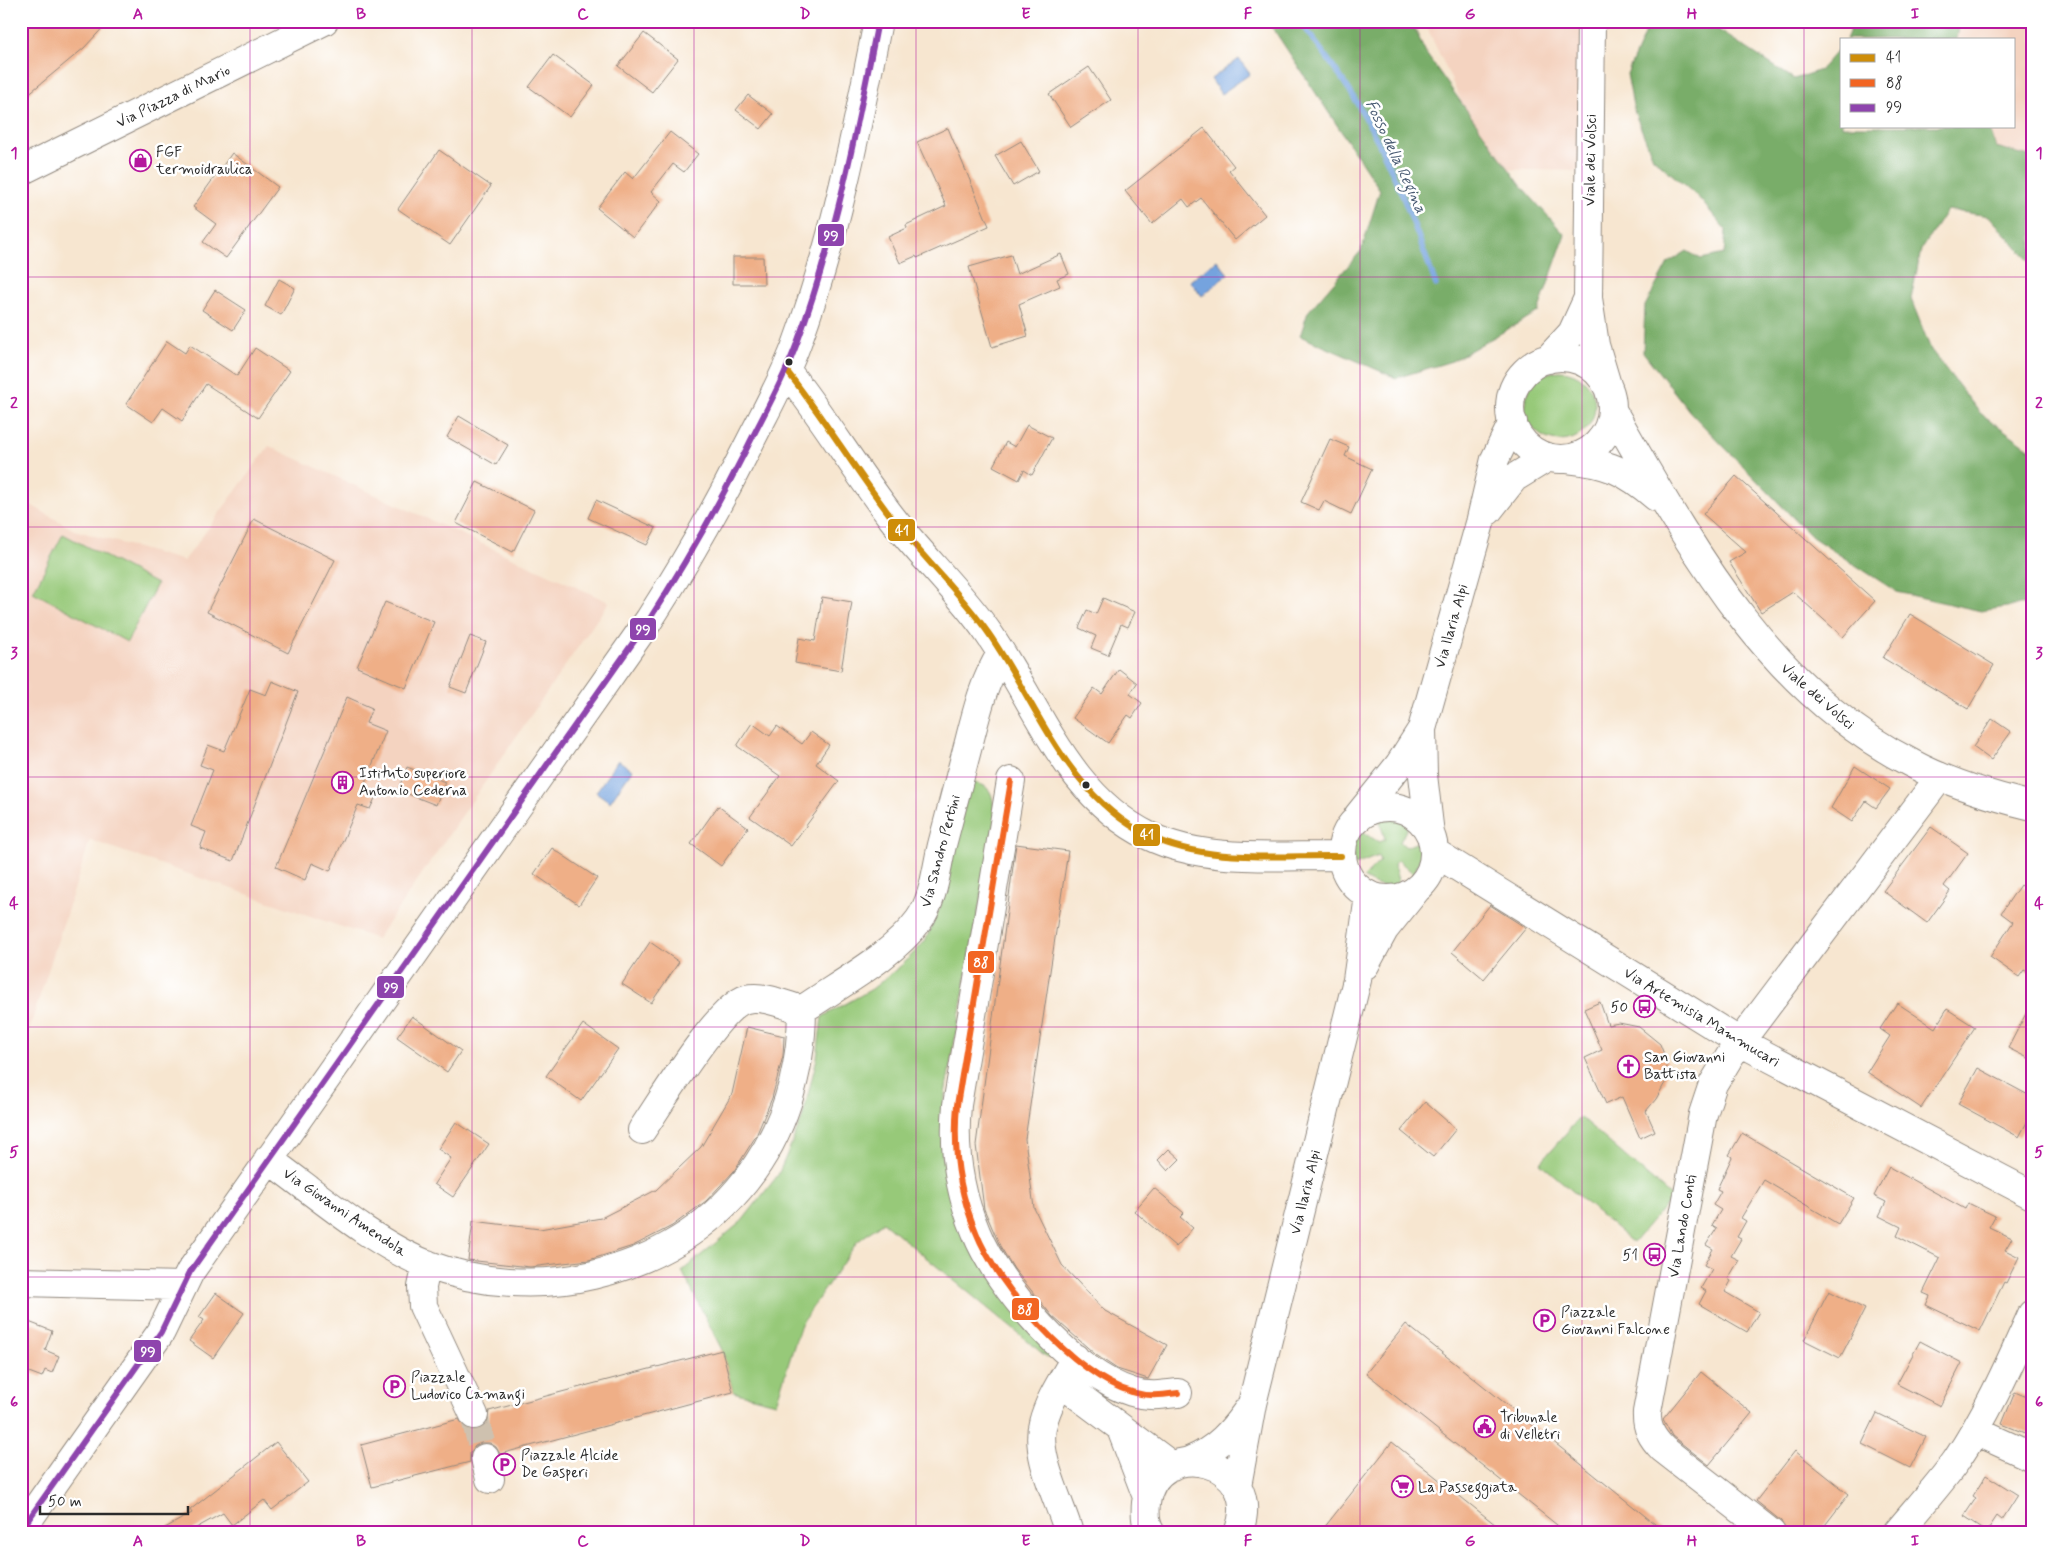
<svg xmlns="http://www.w3.org/2000/svg" width="2053" height="1554" font-family="Mynerve,sans-serif">
	<style>
		.built { fill: #f4d3c0 }
		.green { fill: #97c979; stroke: #617a52 }
		.forest { fill: #79ad69; stroke: #526c4a }
		.water { fill: #75a3de; stroke: #506784 }
		.lines { fill: none; stroke-linecap: round; stroke-linejoin: round }
		.stream { stroke: #75a3de; stroke-width: 5.5 }
		.building { fill: #efaf87 }
		.minor-tunnel { stroke: #cec1af; stroke-width: 28; stroke-dasharray: 28 14; stroke-linecap: butt }
		.minor-casing { stroke: #91887e; stroke-width: 30 }
		.major-casing { stroke: #91887e; stroke-width: 30 }
		.minor { stroke: #fff; stroke-width: 28 }
		.major { stroke: #fff; stroke-width: 28 }
		.bus-1-casing { stroke: #fff; stroke-width: 10 }
		.bus-2-casing { stroke: #fff; stroke-width: 10 }
		.bus-3-casing { stroke: #fff; stroke-width: 10 }
		.bus-1 { stroke: #ce8d09; stroke-width: 6 }
		.bus-2 { stroke: #f26522; stroke-width: 6 }
		.bus-3 { stroke: #8e44ad; stroke-width: 6 }
		.grid { fill: none; stroke: #b5179e; stroke-width: 1; stroke-opacity: 0.55 }
		.bus-dot { fill: #2b2b2b; stroke: #fff; stroke-width: 2 }
		.labels { text-anchor: middle; stroke-width: 5; stroke-linejoin: round; paint-order: stroke }
		.street-label { font-size: 15px; fill: #2b2b2b; stroke: #fff }
		.poi-label { font-size: 15px; fill: #2b2b2b; stroke: #fff; text-anchor: start }
		.water-label { font-size: 16px; font-style: italic; fill: #495b73; stroke: #fff }
		.line-badge { stroke: #fff; stroke-width: 2 }
		.badge-label { font-size: 14px; text-anchor: middle; font-weight: bold; fill: #fff }
		.neatline { fill: none; stroke: #b5179e; stroke-width: 2 }
		.grid-label { font-size: 16px; text-anchor: middle; font-weight: bold; fill: #b5179e }
	</style>
	<rect width="100%" height="100%" fill="#fff"/>
	<filter id="ink" filterUnits="userSpaceOnUse"><feTurbulence type="fractalNoise" baseFrequency=".02" numOctaves="2"/><feDisplacementMap in="SourceGraphic" scale="10" xChannelSelector="R" yChannelSelector="G"/><feConvolveMatrix kernelMatrix="1 2 1 2 8 2 1 2 1" color-interpolation-filters="sRGB"/></filter>
	<filter id="wash" filterUnits="userSpaceOnUse"><feTurbulence type="fractalNoise" baseFrequency=".0096" numOctaves="4" result="noise"/><feDisplacementMap in="SourceGraphic" scale="20" xChannelSelector="R" yChannelSelector="G"/><feGaussianBlur stdDeviation="1.12" result="paint"/><feColorMatrix in="noise" values="0 0 0 0 0 0 0 0 0 0 0 0 0 0 0 0 0 1.4 0 .05"/><feComposite in="paint" operator="in"/></filter>
	<g filter="url(#wash)">
		<rect width="100%" height="100%" fill="#f7e6d0"/>
		<path class="built" d="M1424,21H1582L1580,171L1493,169Z
			M1960,21H2032V162L2029,156L1996,147L1988,126H2014V39H1957Z
			M269,446L609,602L377,939L90,840L21,1055V499L74,530L184,561Z"/>
		<path class="green" d="M1525 406a35 35 0 1 1 70 0a35 35 0 1 1-70 0Z
			M63,534L157,584L127,642L33,592Z
			M970,782C995,785 992,797 995,818L945,1094L942,1156L961,1229L1056,1348L1048,1358L883,1222L857,1242L801,1324L776,1403L733,1392L722,1350L682,1271L742,1221L778,1175L802,1119L817,1058L822,1017L872,989L903,964L925,941L940,908Z
			M1384,818C1393,819 1401,819 1408,826L1400,842L1406,847L1420,841L1422,853L1414,874L1398,860L1394,864L1399,885C1386,890 1374,885 1363,878L1380,861L1378,856L1355,865C1351,853 1353,841 1360,831L1379,842L1385,839L1379,819Z
			M1580,1117L1672,1197L1633,1243L1540,1163Z"/>
		<path class="forest" d="M1268,21H1411L1427,55L1522,187L1565,235L1538,312L1452,361L1396,378L1300,336L1308,312L1361,251L1380,190Z
			M1650,21H1713L1717,29L1794,79L1820,70L1842,45V126H1988L1996,147L2029,156L2032,162V264L1989,216L1947,210L1921,250L1911,299L1931,350L1980,413L2032,450V603L1981,611L1897,592L1812,537L1690,412L1643,352L1645,306L1668,263L1687,251L1701,259L1724,254L1726,230L1698,197L1653,158L1634,111L1627,74Z
			M1854,21H1960L1957,39H1846Z"/>
		<path class="water" d="M1239,59L1250,74L1221,94L1211,79Z
			M1217,260L1228,274L1202,296L1190,281Z
			M618,760L632,770L610,802L596,792Z"/>
		<g class="lines">
			<path class="stream" d="M1300,21C1318,46 1337,70 1353,96C1389,156 1413,220 1436,285"/>
		</g>
		<g id="blocks">
			<path class="building" d="M21,21H109L84,48L21,100Z
				M644,33L678,59L652,92L618,66Z
				M553,55L594,85L570,117L529,87Z
				M1089,67L1111,100L1071,127L1049,94Z
				M748,95L773,114L761,129L736,110Z
				M948,128L989,226L917,258L916,256L900,263L888,237L907,228L906,225L946,206L917,142Z
				M1204,128L1234,166L1229,170L1265,215L1235,240L1201,198L1189,207L1183,199L1152,224L1125,191Z
				M670,132L698,154L684,172L673,164L651,192L661,201L633,237L597,208L625,172L633,179Z
				M1021,141L1039,171L1013,186L995,156Z
				M439,150L491,186L450,245L398,209Z
				M232,153L278,187L226,258L203,242L216,224L193,207Z
				M1061,254L1069,274L1057,279L1060,286L1019,304L1028,336L992,347L969,267L1011,255L1017,274Z
				M733,257H763L764,284H733Z
				M279,279L295,288L281,315L265,306Z
				M215,290L246,310L233,330L202,310Z
				M167,341L185,353L190,345L237,376L255,348L290,371L258,418L206,384L182,421L163,408L153,422L126,404Z
				M459,416L508,445L496,465L447,437Z
				M1027,425L1052,438L1032,475L1024,470L1019,480L993,466L1006,442L1015,447Z
				M1330,439L1349,447L1345,456L1372,469L1351,514L1324,501L1319,510L1301,502Z
				M1736,476L1875,601L1843,637L1793,592L1761,612L1729,562L1746,552L1703,514Z
				M477,482L534,510L513,552L456,523Z
				M596,500L656,528L647,545L588,518Z
				M254,519L335,560L288,653L207,612Z
				M822,597L852,602L841,671L795,663L799,638L815,641Z
				M1103,598L1135,612L1128,627L1121,624L1108,655L1091,648L1096,636L1079,628L1087,610L1096,614Z
				M385,602L434,622L406,688L357,667Z
				M1910,614L1994,665L1968,709L1883,658Z
				M470,636L486,642L466,693L450,687Z
				M1119,669L1137,683L1130,694L1142,703L1132,718L1128,715L1108,743L1073,718L1094,688L1102,694Z
				M272,681L298,692L233,861L200,848L206,832L191,826L213,770L200,765L208,745L224,751L250,689L266,695Z
				M347,697L372,708L366,723L386,731L362,790L376,796L370,809L358,805L330,871L312,863L305,880L276,867Z
				M1992,719L2011,732L1991,760L1973,747Z
				M752,723L770,736L777,726L802,744L811,732L829,745L816,764L839,781L791,846L750,817L780,776L737,746Z
				M1855,766L1890,789L1876,808L1866,801L1852,822L1831,808Z
				M407,767L445,782L436,805L398,790Z
				M718,806L748,828L721,866L691,844Z
				M1931,827L1968,853L1944,886L1950,891L1927,923L1883,891Z
				M1016,844L1068,851L1025,1139L1034,1208L1062,1265L1105,1311L1167,1345L1148,1379L1117,1369L1096,1355L1052,1316L1014,1269L1000,1246L984,1209L976,1145Z
				M552,848L597,878L579,905L534,874Z
				M2020,885L2032,893V974L2024,970L2019,977L1990,957L2013,922L2001,913Z
				M1490,905L1526,928L1484,979L1452,952Z
				M650,942L679,962L651,1003L622,984Z
				M1600,1002L1608,1025L1619,1023L1639,1027L1660,1044L1667,1062L1666,1081L1656,1099L1646,1111L1655,1131L1640,1138L1622,1097L1606,1104L1585,1058L1602,1050L1584,1009Z
				M2032,1002V1060L2008,1048Z
				M1897,1003L1935,1028L1947,1009L1975,1027L1921,1108L1867,1072L1890,1036L1880,1029Z
				M412,1016L461,1051L447,1072L397,1037Z
				M583,1024L618,1049L581,1101L546,1076Z
				M747,1027L784,1036L783,1056L772,1098L756,1136L734,1171L706,1201L672,1226L633,1246L589,1260L530,1267L468,1260L473,1221L540,1229L601,1218L656,1190L701,1147L732,1094Z
				M1978,1068L2032,1097V1113L2019,1137L1958,1104Z
				M1425,1102L1456,1129L1433,1157L1401,1131Z
				M456,1122L489,1144L453,1197L434,1184L451,1158L438,1149Z
				M1742,1133L1854,1198L1838,1224L1764,1180L1741,1218L1746,1221L1737,1237L1741,1239L1731,1256L1739,1260L1728,1279L1731,1281L1725,1292L1759,1312L1747,1332L1699,1304L1706,1291L1701,1288L1712,1269L1704,1265L1713,1249L1706,1245L1717,1228L1712,1225L1721,1210L1713,1205L1721,1191L1717,1189L1732,1157L1729,1155Z
				M1169,1149L1180,1159L1168,1171L1158,1160Z
				M1889,1167L1965,1209L1968,1203L1995,1216L1989,1227L2012,1238L2005,1250L2019,1257L2006,1283L2004,1282L1980,1331L1926,1305L1930,1296L1923,1293L1940,1258L1897,1236L1901,1227L1879,1216L1886,1202L1874,1196Z
				M1154,1188L1184,1213L1180,1217L1193,1228L1176,1247L1134,1211Z
				M1829,1291L1865,1309L1840,1358L1804,1340Z
				M216,1293L244,1313L213,1358L189,1341L204,1320L199,1317Z
				M21,1319L52,1331L45,1350L59,1356L52,1373L45,1370L42,1377L21,1369Z
				M1406,1324L1571,1456L1666,1533H1567L1366,1373Z
				M1920,1341L1962,1363L1940,1406L1897,1384Z
				M722,1350L733,1392L500,1454L496,1447L490,1443H481L475,1446L470,1453V1462L372,1487L361,1445L459,1419L465,1428L473,1431L480,1429L487,1424L489,1411Z
				M1701,1372L1752,1413L1709,1465L1672,1436L1663,1419Z
				M2015,1392L2032,1399V1436L2002,1424Z
				M1877,1413L1926,1437L1910,1468L1862,1444Z
				M276,1442L308,1482L272,1510L264,1500L232,1525L223,1513L187,1533H156L192,1513L190,1510Z
				M1392,1442L1506,1533H1320Z
				M1795,1451L1849,1494L1819,1533H1786L1781,1521L1756,1501Z
				M1986,1475L2018,1495L2002,1520L1997,1516L1987,1531L1964,1516L1976,1498L1973,1496Z"/>
		</g>
	</g>
	<g filter="url(#ink)">
		<use href="#blocks" fill-opacity="0" stroke="#91887e" stroke-width="1"/>
		<g class="lines">
			<path class="minor-tunnel" d="M474,1415L485,1458"/>
			<defs>
				<path id="minor" d="M21,171L324,21
					M786,370C824,418 855,470 892,518C923,558 961,593 989,634C1038,705 1067,796 1149,836C1207,864 1279,855 1341,856
					M1488,511L1514,478L1548,457
					M1011,781L957,1105C953,1148 959,1192 976,1232C997,1286 1075,1376 1132,1392C1148,1397 1162,1395 1178,1393
					M1342 853a46 46 0 1 1 92 0a46 46 0 1 1-92 0Z
					M1358,816L1399,765L1422,729
					M1430,834L1423,775L1422,729L1480,523L1495,459L1513,422
					M1434,852L1740,1042L2032,1195
					M1365,965L1384,930L1416,890
					M642,1130C660,1104 719,1006 746,999C764,995 785,1005 802,1010C839,984 892,957 919,920C934,899 936,870 942,845C951,810 960,776 969,742C977,711 984,681 1001,654
					M268,1159C315,1193 373,1243 426,1264C478,1284 539,1288 593,1275C723,1244 801,1142 802,1010
					M427,1264L422,1287L423,1306L474,1415
					M21,1282L182,1286
					M1061,1383L1172,1466
					M1121,1429L1147,1497
					M1975,1431L2032,1457
					M485,1458L490,1479
					M1189,1461C1217,1450 1233,1431 1250,1407
					M1237,1486L1252,1404L1357,980L1369,896
					M21,1530L161,1332L190,1272L649,620C685,564 718,506 748,446C765,412 784,379 797,343C835,240 857,129 878,21
					M1069,1533C1060,1501 1034,1455 1043,1423C1049,1399 1064,1378 1075,1358
					M1151,1533C1145,1524 1145,1513 1146,1503C1155,1433 1268,1458 1238,1533
					M1771,1533L1663,1449C1652,1438 1646,1428 1647,1412L1703,1114L1713,1084L1733,1051L1940,777
					M1897,1533C1917,1509 1938,1486 1956,1461C1987,1415 2009,1365 2032,1314"/>
				<path id="major" d="M1591,21L1588,298L1595,345L1607,385
					M1510 408a51 51 0 1 1 102 0a51 51 0 1 1-102 0Z
					M1548,359L1572,333L1588,298
					M1612,410C1689,544 1767,690 1911,763C1948,783 1991,796 2032,806
					M1567,459C1608,463 1625,470 1656,497"/>
			</defs>
			<use href="#minor" class="minor-casing"/>
			<use href="#major" class="major-casing"/>
			<use href="#minor" class="minor"/>
			<use href="#major" class="major"/>
			<defs>
				<path id="bus-1" d="M786,370C824,418 855,470 892,518C923,558 961,593 989,634C1038,705 1067,796 1149,836C1207,864 1279,855 1341,856"/>
				<path id="bus-2" d="M1011,781L957,1105C953,1148 959,1192 976,1232C997,1286 1075,1376 1132,1392C1148,1397 1162,1395 1178,1393"/>
				<path id="bus-3" d="M21,1530L161,1332L190,1272L649,620C685,564 718,506 748,446C765,412 784,379 797,343C835,240 857,129 878,21"/>
			</defs>
			<use href="#bus-1" class="bus-1-casing"/>
			<use href="#bus-2" class="bus-2-casing"/>
			<use href="#bus-3" class="bus-3-casing"/>
			<use href="#bus-1" class="bus-1"/>
			<use href="#bus-2" class="bus-2"/>
			<use href="#bus-3" class="bus-3"/>
		</g>
	</g>
	<path class="grid" d="M250,21V1533M472,21V1533M694,21V1533M916,21V1533M1138,21V1533M1360,21V1533M1582,21V1533M1804,21V1533M21,277H2032M21,527H2032M21,777H2032M21,1027H2032M21,1277H2032"/>
	<defs>
		<symbol id="shop-ring" viewBox="-11 -11 22 22"><circle r="9.5" fill="#fff" stroke="#b5179e" stroke-width="1.5"/><path d="M-5-2.5h2.3a2.7 3.5 0 0 1 5.4 0H5L5.5 6h-11ZM-1.5-2.5h3a1.5 2.3 0 0 0-3 0Z" fill="#b5179e"/></symbol>
		<symbol id="building-ring" viewBox="-11 -11 22 22"><circle r="9.5" fill="#fff" stroke="#b5179e" stroke-width="1.5"/><path d="M-4-6H4V6H1V3H-1V6H-4ZM-2.5-4.3h1.7v1.8h-1.7ZM.8-4.3h1.7v1.8H.8ZM-2.5-1h1.7V.8h-1.7ZM.8-1h1.7V.8H.8Z" fill="#b5179e"/></symbol>
		<symbol id="bus-ring" viewBox="-11 -11 22 22"><circle r="9.5" fill="#fff" stroke="#b5179e" stroke-width="1.5"/><path d="M-5-6H5V4H4V6H2V4H-2V6H-4V4H-5ZM-3.5-4V0h7V-4ZM-3.5 1.2v1.5H-2V1.2ZM2 1.2v1.5H3.5V1.2Z" fill="#b5179e"/></symbol>
		<symbol id="church-ring" viewBox="-11 -11 22 22"><circle r="9.5" fill="#fff" stroke="#b5179e" stroke-width="1.5"/><path d="M-1.2-6h2.4v3.5h3.3v2.4h-3.3V6h-2.4V-.1h-3.3v-2.4h3.3Z" fill="#b5179e"/></symbol>
		<symbol id="parking-ring" viewBox="-11 -11 22 22"><circle r="9.5" fill="#fff" stroke="#b5179e" stroke-width="1.5"/><path d="M-3.5-5.5H1a3.5 3.5 0 0 1 0 7H-1V5.5H-3.5ZM-1-3.4V-.6H.8a1.4 1.4 0 0 0 0-2.8Z" fill="#b5179e"/></symbol>
		<symbol id="civic-ring" viewBox="-11 -11 22 22"><circle r="9.5" fill="#fff" stroke="#b5179e" stroke-width="1.5"/><path d="M-.6-6.5H3V-4.5H.6V-3L4-1V1h2V6H-6V1h2V-1L-.6-3ZM-1.2 2.5V6h2.4V2.5Z" fill="#b5179e"/></symbol>
		<symbol id="supermarket-ring" viewBox="-11 -11 22 22"><circle r="9.5" fill="#fff" stroke="#b5179e" stroke-width="1.5"/><path d="M-6-5.5h2.5l.6 2H6L4.5 2H-2.5L-4.4-4H-6ZM-1.5 3.2a1.3 1.3 0 1 0 .1 0ZM3 3.2a1.3 1.3 0 1 0 .1 0Z" fill="#b5179e"/></symbol>
	</defs>
	<g fill-rule="evenodd">
		<use href="#shop-ring" x="128" y="148" width="25" height="25"/>
		<use href="#building-ring" x="330" y="770" width="25" height="25"/>
		<use href="#bus-ring" x="1632" y="994" width="25" height="25"/>
		<use href="#church-ring" x="1616" y="1054" width="25" height="25"/>
		<use href="#bus-ring" x="1642" y="1242" width="25" height="25"/>
		<use href="#parking-ring" x="1532" y="1308" width="25" height="25"/>
		<use href="#parking-ring" x="382" y="1374" width="25" height="25"/>
		<use href="#civic-ring" x="1472" y="1414" width="25" height="25"/>
		<use href="#parking-ring" x="492" y="1452" width="25" height="25"/>
		<use href="#supermarket-ring" x="1390" y="1474" width="25" height="25"/>
	</g>
	<g class="bus-dot">
		<circle cx="789" cy="362" r="4.5"/>
		<circle cx="1086" cy="785" r="4.5"/>
	</g>
	<g class="labels">
		<g class="street-label">
			<text transform="translate(173 96) rotate(-26)" y="5">Via Piazza di Mario</text>
			<text transform="translate(1590 160) rotate(-89)" y="5">Viale dei Volsci</text>
			<text transform="translate(1451 626) rotate(-74)" y="5">Via Ilaria Alpi</text>
			<text transform="translate(1818 696) rotate(41)" y="5">Viale dei Volsci</text>
			<text transform="translate(940 851) rotate(-75)" y="5">Via Sandro Pertini</text>
			<text transform="translate(1702 1017) rotate(31)" y="5">Via Artemisia Mammucari</text>
			<text transform="translate(1305 1192) rotate(-76)" y="5">Via Ilaria Alpi</text>
			<text transform="translate(345 1212) rotate(34)" y="5">Via Giovanni Amendola</text>
			<text transform="translate(1682 1226) rotate(-80)" y="5">Via Lando Conti</text>
		</g>
		<g class="poi-label">
			<text x="156" y="157">FGF<tspan x="156" dy="17">termoidraulica</tspan></text>
			<text x="359" y="778">Istituto superiore<tspan x="359" dy="17">Antonio Cederna</tspan></text>
			<text x="1628" y="1012" text-anchor="end">50</text>
			<text x="1644" y="1062">San Giovanni<tspan x="1644" dy="17">Battista</tspan></text>
			<text x="1638" y="1260" text-anchor="end">51</text>
			<text x="1561" y="1317">Piazzale<tspan x="1561" dy="17">Giovanni Falcone</tspan></text>
			<text x="411" y="1382">Piazzale<tspan x="411" dy="17">Ludovico Camangi</tspan></text>
			<text x="1500" y="1422">Tribunale<tspan x="1500" dy="17">di Velletri</tspan></text>
			<text x="521" y="1460">Piazzale Alcide<tspan x="521" dy="17">De Gasperi</tspan></text>
			<text x="1418" y="1492">La Passeggiata</text>
		</g>
		<g class="water-label">
			<text transform="translate(1397 156) rotate(65)" y="6">Fosso della Regina</text>
		</g>
	</g>
	<g class="line-badge">
		<rect x="817" y="223" width="28" height="24" rx="5" fill="#8e44ad"/>
		<rect x="887" y="518" width="29" height="24" rx="5" fill="#ce8d09"/>
		<rect x="629" y="617" width="28" height="24" rx="5" fill="#8e44ad"/>
		<rect x="1132" y="823" width="29" height="24" rx="5" fill="#ce8d09"/>
		<rect x="967" y="950" width="28" height="24" rx="5" fill="#f26522"/>
		<rect x="376" y="975" width="29" height="24" rx="5" fill="#8e44ad"/>
		<rect x="1011" y="1297" width="29" height="24" rx="5" fill="#f26522"/>
		<rect x="133" y="1339" width="29" height="24" rx="5" fill="#8e44ad"/>
	</g>
	<g class="badge-label">
		<text x="831" y="240">99</text>
		<text x="902" y="535">41</text>
		<text x="643" y="634">99</text>
		<text x="1147" y="839">41</text>
		<text x="981" y="967">88</text>
		<text x="391" y="992">99</text>
		<text x="1025" y="1314">88</text>
		<text x="148" y="1356">99</text>
	</g>
	<rect width="2053" height="1554" fill="none" stroke="#fff" stroke-width="55"/>
	<rect x="1840" y="38" width="175" height="90" fill="#ffffff" stroke="#aaaaaa"/>
	<rect x="1850" y="54" width="25" height="8" fill="#ce8d09" stroke="#aaaaaa"/>
	<text x="1886" y="62" font-size="15" fill="#2b2b2b">41</text>
	<rect x="1850" y="79" width="25" height="8" fill="#f26522" stroke="#aaaaaa"/>
	<text x="1886" y="88" font-size="15" fill="#2b2b2b">88</text>
	<rect x="1850" y="104" width="25" height="8" fill="#8e44ad" stroke="#aaaaaa"/>
	<text x="1886" y="112" font-size="15" fill="#2b2b2b">99</text>
	<path d="M40 1506v8h148v-8" fill="none" stroke="#2b2b2b" stroke-width="2.5"/>
	<text x="48" y="1506" font-size="15" fill="#2b2b2b" stroke="#ffffff" stroke-width="4" paint-order="stroke">50 m</text>
	<rect x="28" y="28" width="1998" height="1498" class="neatline"/>
	<g class="grid-label">
		<text x="138" y="19">A</text>
		<text x="361" y="19">B</text>
		<text x="583" y="19">C</text>
		<text x="805" y="19">D</text>
		<text x="1026" y="19">E</text>
		<text x="1248" y="19">F</text>
		<text x="1470" y="19">G</text>
		<text x="1692" y="19">H</text>
		<text x="1915" y="19">I</text>
		<text x="14" y="158">1</text>
		<text x="2039" y="158">1</text>
		<text x="14" y="408">2</text>
		<text x="2039" y="408">2</text>
		<text x="14" y="658">3</text>
		<text x="2039" y="658">3</text>
		<text x="14" y="908">4</text>
		<text x="2039" y="908">4</text>
		<text x="14" y="1157">5</text>
		<text x="2039" y="1157">5</text>
		<text x="14" y="1407">6</text>
		<text x="2039" y="1407">6</text>
		<text x="138" y="1546">A</text>
		<text x="361" y="1546">B</text>
		<text x="583" y="1546">C</text>
		<text x="805" y="1546">D</text>
		<text x="1026" y="1546">E</text>
		<text x="1248" y="1546">F</text>
		<text x="1470" y="1546">G</text>
		<text x="1692" y="1546">H</text>
		<text x="1915" y="1546">I</text>
	</g>
</svg>
